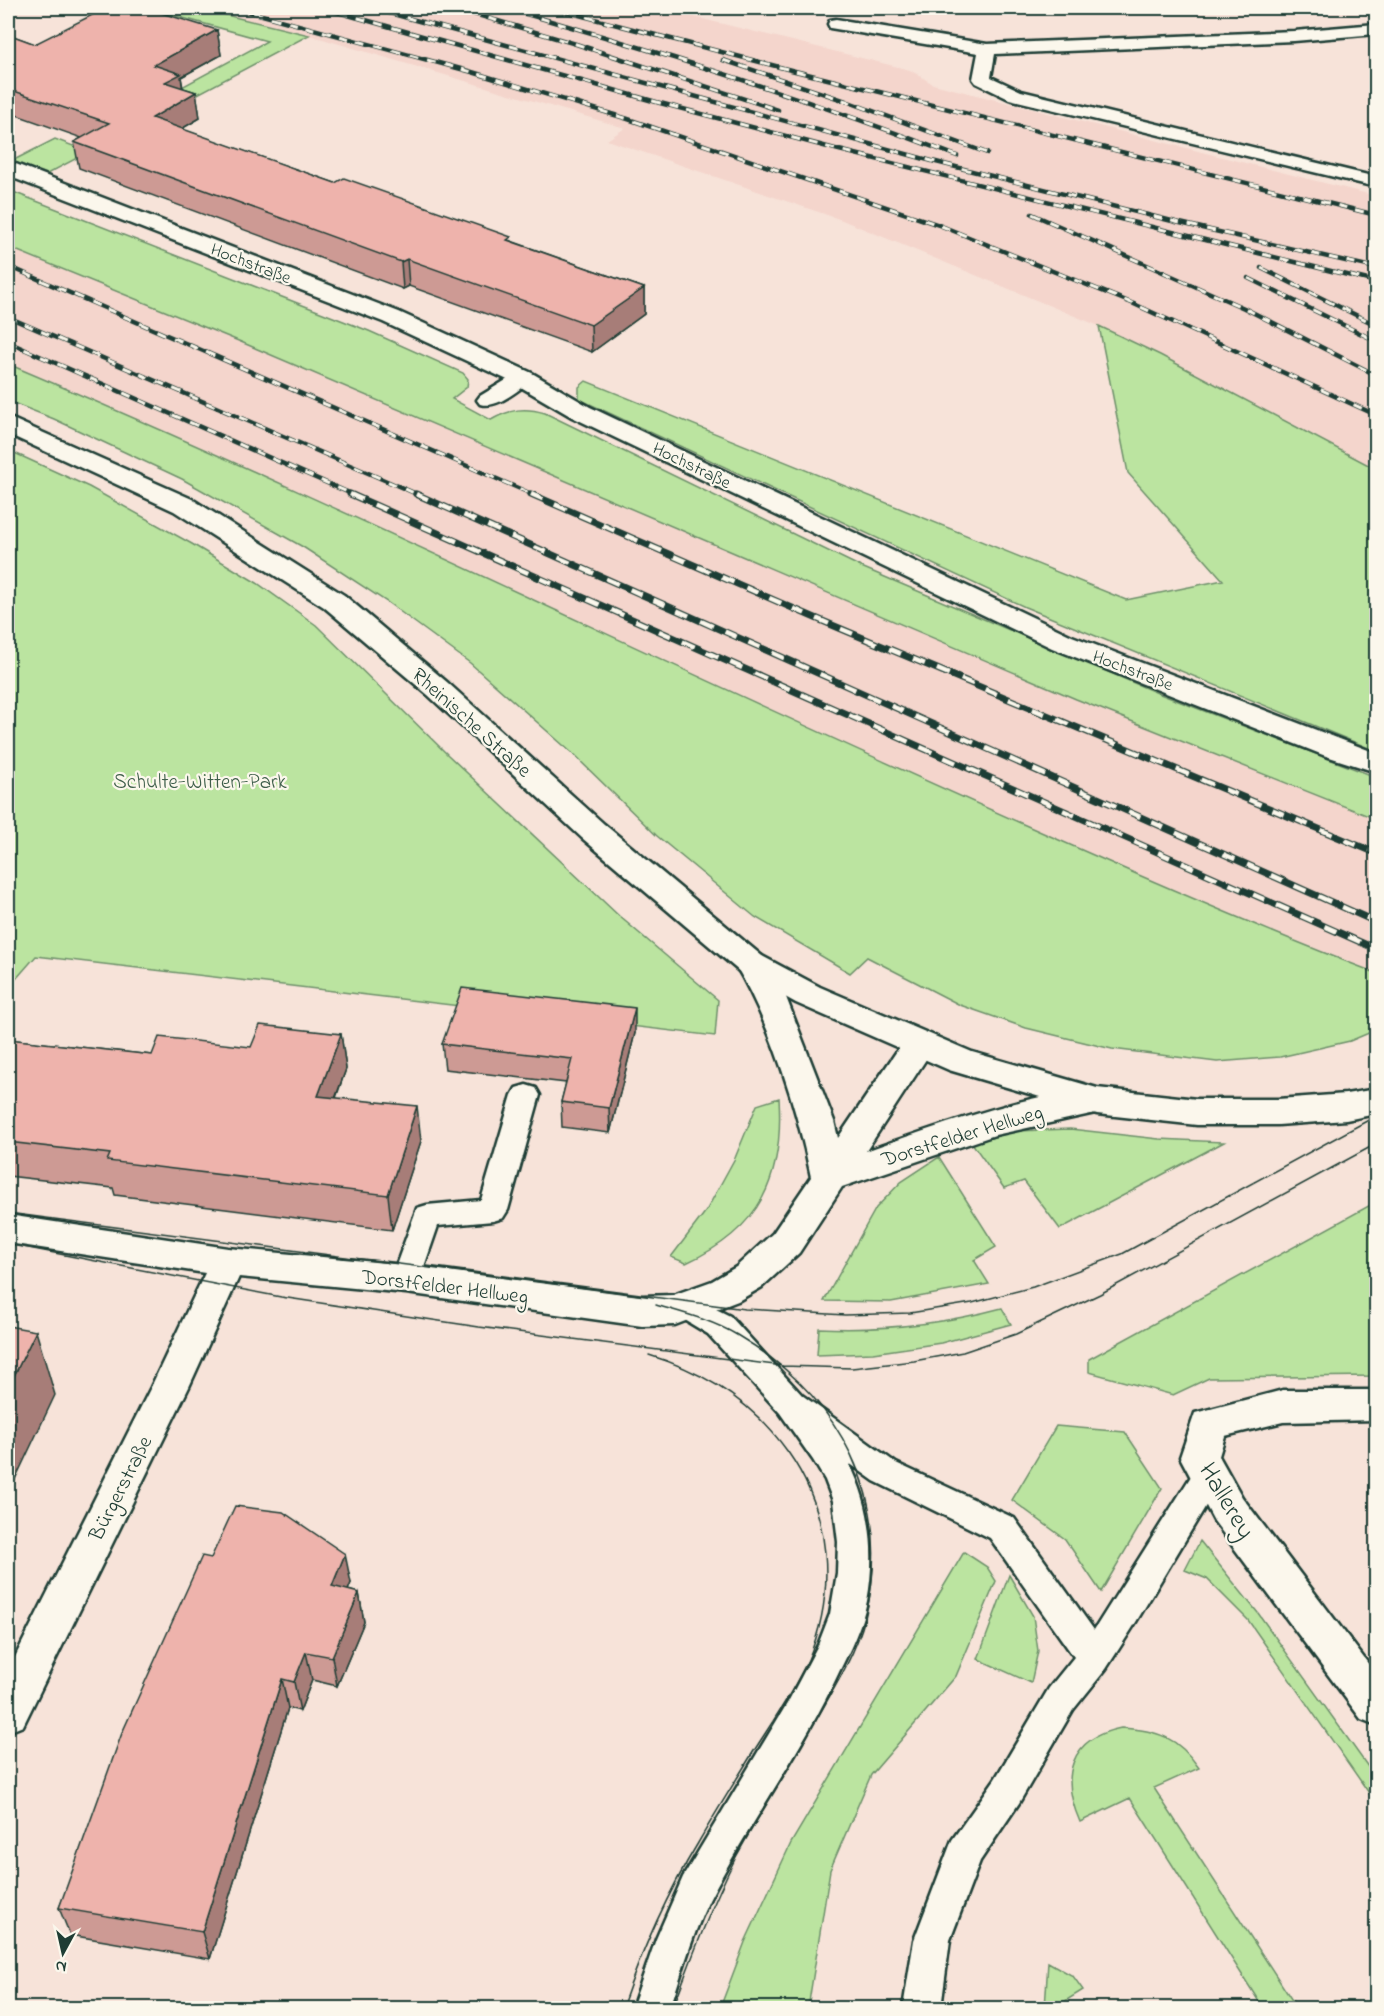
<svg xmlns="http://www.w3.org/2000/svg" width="1384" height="2016" font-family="'Indie Flower',sans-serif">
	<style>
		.built { fill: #f4d5cc }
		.green { fill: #bbe4a0; stroke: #6d906a; stroke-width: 1.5 }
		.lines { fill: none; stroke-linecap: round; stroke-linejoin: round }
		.lane-casing { stroke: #1f3d34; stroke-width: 5 }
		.street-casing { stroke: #1f3d34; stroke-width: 5 }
		.secondary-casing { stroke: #1f3d34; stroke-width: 5 }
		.lane { fill: #fbf7ec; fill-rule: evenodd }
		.street { fill: #fbf7ec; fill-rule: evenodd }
		.secondary { fill: #fbf7ec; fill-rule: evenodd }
		.tram { stroke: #1f3d34; stroke-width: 1.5 }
		.rail-far1-casing { stroke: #1f3d34; stroke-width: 4.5 }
		.rail-casing { stroke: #1f3d34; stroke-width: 7 }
		.rail-far1 { stroke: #fbf7ec; stroke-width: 3; stroke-dasharray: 9; stroke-linecap: butt }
		.rail { stroke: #fbf7ec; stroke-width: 4.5; stroke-dasharray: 13; stroke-linecap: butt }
		.wall { fill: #cd9a94; stroke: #1f3d34; stroke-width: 1.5 }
		.shaded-wall { fill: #a77d78; stroke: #1f3d34; stroke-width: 1.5 }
		.building { fill: #eeb3ac; stroke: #1f3d34; stroke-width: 1.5 }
		.labels { text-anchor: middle; stroke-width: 4.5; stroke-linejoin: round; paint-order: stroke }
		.far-street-label { font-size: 18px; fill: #1f3d34; stroke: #fbf7ec }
		.street-label { font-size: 21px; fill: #1f3d34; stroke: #fbf7ec }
		.park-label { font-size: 21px; fill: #3e5e4a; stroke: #fbf7ec }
		.near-street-label { font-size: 26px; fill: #1f3d34; stroke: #fbf7ec }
	</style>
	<rect width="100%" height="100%" fill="#f7e3d9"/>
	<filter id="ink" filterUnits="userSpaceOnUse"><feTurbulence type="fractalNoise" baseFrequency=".0167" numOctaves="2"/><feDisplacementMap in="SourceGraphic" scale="12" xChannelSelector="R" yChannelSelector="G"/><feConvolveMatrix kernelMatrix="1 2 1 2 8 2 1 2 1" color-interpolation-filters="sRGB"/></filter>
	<g filter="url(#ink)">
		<path class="built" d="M197,8H658L910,70L933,84L1376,196V469L1160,355L1099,326L842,220L607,140L625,128L309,35Z
			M8,247L241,342L1076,699L1376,819V973L1266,931L898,770L372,525L105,405L8,364Z"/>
		<path class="green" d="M158,8H197L309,35L47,174L12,161L55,139L73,146L267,41L154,10Z
			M8,190L369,331L463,373L468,379L467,387L452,399L491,420C510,409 525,407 545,413L859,566L1160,694L1376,777V819L1076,699L241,342L8,247Z
			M1099,326L1160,355L1376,469V751L1025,607L579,399V387L586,381L1126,600L1223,580L1128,473Z
			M8,364C359,512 701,683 1050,836C1158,884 1266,931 1376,973V1030L1350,1041L1280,1057L1217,1062L1112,1049L1026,1028L960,1005L867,957L850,973L755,917L657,836L572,753L470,663L387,602L303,547L182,479L54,419L8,401Z
			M8,450L89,487L192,544L257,583L316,625L448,755L619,916L718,1000L715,1036L36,956L8,988Z
			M779,1098C784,1178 761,1229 686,1263L671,1257L706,1211L735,1158L757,1105Z
			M1070,1129L1159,1139L1224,1142L1060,1229L1024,1181L1004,1188L972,1143L1016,1131Z
			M939,1157L996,1247L974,1260L989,1284L891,1302L824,1301L876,1208L901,1182Z
			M1376,1202V1376L1209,1378L1173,1395L1089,1372V1359Z
			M1002,1308L1011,1324L941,1343L873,1353L817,1355L819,1328C881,1331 942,1324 1002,1308Z
			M1056,1426L1125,1432L1162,1488L1101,1592L1065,1539L1012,1500Z
			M1200,1541L1258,1613L1376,1778V1803L1248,1620L1207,1579L1185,1570Z
			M964,1552L987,1567L996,1581L956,1676L871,1775L830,1870L808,2008H720L745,1942L791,1843Z
			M1009,1575L1033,1616L1038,1651L1031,1683L978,1659Z
			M1121,1728C1157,1730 1178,1737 1199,1768L1154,1788L1297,2008H1263L1130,1798L1080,1822C1060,1777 1069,1738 1121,1728Z
			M1048,1962L1073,1976L1083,1990L1054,2008H1045Z"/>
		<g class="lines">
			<defs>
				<path id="lane" d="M836,19L987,44L1294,31L1376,24V34L1294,41L995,54L991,77L1021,91L1376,177V187L1009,99L976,83L973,79L978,53L830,28L828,24L830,20Z
					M523,372L530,374L533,378L530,382C516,391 497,409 480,404L477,400L480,396L516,374Z
					M526,1085L536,1088L540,1095L508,1210L503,1218L493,1221L438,1226L417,1287L406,1291L395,1287L391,1279L417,1208L427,1205L481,1200L512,1095L516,1088Z
					M686,1294L730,1316L802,1395L896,1463L1014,1518L1094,1630L1198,1465L1209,1461L1220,1465L1225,1474L1133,1627L1106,1669L1073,1710L1019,1803L980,1861L950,1940L941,2008H903L914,1940L952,1840L995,1779L1049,1688L1074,1657L990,1538L874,1481L849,1463C871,1505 876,1555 867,1601C862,1625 850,1650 839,1672C804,1747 756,1814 717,1885C695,1924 684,1967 670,2008H632L656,1939L683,1877L788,1702L818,1645L830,1614L837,1573L838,1542L833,1501L825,1480L813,1460L780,1413L708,1334L675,1314L671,1306L675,1298Z"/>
				<path id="street" d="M8,161L399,312L532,373L590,407L1072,636L1376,753V772L1323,755L1052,648L572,417L514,383L383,322L8,176Z
					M751,953L762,956L784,992L834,1121L838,1138L907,1036L919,1032L931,1036L936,1044L866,1151C915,1134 1064,1079 1109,1092L1114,1101L1109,1110L995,1135L842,1187L799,1253L762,1287L738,1301L675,1325L642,1326L406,1293L239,1277L189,1387L23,1726L8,1732V1671L151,1387L205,1273L8,1243V1215L228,1248L406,1265L642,1296L673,1295L712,1281L736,1267L773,1233L811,1177C797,1108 771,1025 735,964L740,956Z
					M1283,1390H1376V1420L1283,1422L1225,1436L1219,1456L1242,1497L1376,1674V1725L1361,1719L1214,1521L1180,1457L1195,1413Z"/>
				<path id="secondary" d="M8,417L192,499L344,595L448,683L604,824L762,956L820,987L972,1052L1097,1088L1197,1099H1278L1346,1094L1376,1089V1114L1346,1120L1278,1125H1197L1097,1114L949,1070L796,1003L740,972L582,838L428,695L324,607L174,511L8,434Z"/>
			</defs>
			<use href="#lane" class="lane-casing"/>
			<use href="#street" class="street-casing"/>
			<use href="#secondary" class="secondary-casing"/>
			<use href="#lane" class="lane"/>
			<use href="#street" class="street"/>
			<use href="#secondary" class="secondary"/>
			<path class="tram" d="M8,1213L745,1309L845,1315L910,1313L972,1303L1033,1287L1122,1254L1376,1116
				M8,1244L281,1297L479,1327L783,1366L852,1368L914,1361L963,1352L1016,1334L1100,1294L1376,1144
				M656,1305C683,1313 712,1320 737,1335C839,1395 896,1499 865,1618C855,1655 835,1687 816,1720C790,1766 761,1811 736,1857C711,1906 692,1957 673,2008
				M622,2008C642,1950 666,1896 698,1843C717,1810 737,1778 757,1746C775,1718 794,1690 808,1660C837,1591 831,1513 788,1452C754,1404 705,1372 649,1355"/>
			<defs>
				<path id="rail-far1" d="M236,8L472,72L628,119L939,225L1134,304L1376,415
					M323,8L660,103L839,150L1376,282
					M371,8L932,161L1180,223L1376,268
					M454,8L576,44L778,110
					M505,8C658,51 809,99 957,156
					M552,8L791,70L1376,215
					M723,60L846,101L987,153
					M1032,214L1244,308L1376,375
					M8,266L534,495
					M1261,268L1376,325
					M1248,278L1376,341
					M8,317L419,495
					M8,342L354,495"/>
				<path id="rail" d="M350,494L1376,949
					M416,494L1376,922
					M531,494L813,617L1376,853"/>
			</defs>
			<use href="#rail-far1" class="rail-far1-casing"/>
			<use href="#rail" class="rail-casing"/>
			<use href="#rail-far1" class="rail-far1"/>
			<use href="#rail" class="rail"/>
		</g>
		<path class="wall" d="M217,30L221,55L181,77L183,88L196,92L200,118L181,129L335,183L511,241L644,288V314L592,352L409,286L403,289L79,168L74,142L82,138L8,112V34L35,44Z
			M635,1033L610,1133L562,1127L561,1102L566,1083L445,1069L442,1044Z
			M341,1034L346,1069L336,1098L421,1141L392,1230L115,1195L113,1188L8,1176V1039L152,1055L251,1047Z
			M211,1558L351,1583L348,1590L359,1593L364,1622L337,1686L312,1680L300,1711L288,1708L210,1959L70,1935L59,1908Z"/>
		<path class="shaded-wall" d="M217,30L221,55L181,77L184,99L168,107L154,65Z
			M196,92L200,118L156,144L152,118Z
			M407,259L409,286L403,289L401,262Z
			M644,288V314L592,352L591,325Z
			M635,1008V1033L610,1133L609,1108Z
			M341,1034L346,1069L323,1131L318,1096Z
			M417,1106L421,1141L392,1230L388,1195Z
			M36,1331L55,1395L10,1490L8,1482V1388Z
			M345,1554L351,1583L337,1616L332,1586Z
			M359,1593L364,1622L337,1686L332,1657Z
			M306,1652L312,1680L300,1711L294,1682Z
			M282,1679L288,1708L210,1959L202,1932Z"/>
		<path class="building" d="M106,8H145L217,30L154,65L181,74L165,82L196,92L152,118L335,183L344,178L511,237L507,240L644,288L591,325L407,259L401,262L74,142L109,123L8,89V34L35,44Z
			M462,988L635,1008L609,1108L561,1102L572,1059L442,1044Z
			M260,1025L341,1034L318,1096L417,1106L388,1195L107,1161L110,1154L8,1142V1039L152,1055L159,1037L251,1047Z
			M8,1326L36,1331L8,1388Z
			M235,1506L283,1512L345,1554L332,1586L359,1593L332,1657L306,1652L294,1682L282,1679L202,1932L59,1908L122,1733L202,1556L211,1558Z"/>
	</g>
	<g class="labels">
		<g class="far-street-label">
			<text transform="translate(251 263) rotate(21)" y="6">Hochstraße</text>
			<text transform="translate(692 465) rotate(26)" y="6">Hochstraße</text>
			<text transform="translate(1133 670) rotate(21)" y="6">Hochstraße</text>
		</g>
		<g class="street-label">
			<text transform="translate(472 722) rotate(42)" y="7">Rheinische Straße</text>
			<text transform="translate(962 1135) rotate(-17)" y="7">Dorstfelder Hellweg</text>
			<text transform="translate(445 1286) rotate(7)" y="7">Dorstfelder Hellweg</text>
			<text transform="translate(120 1488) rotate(-63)" y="7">Bürgerstraße</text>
		</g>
		<g class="park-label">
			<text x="200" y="788">Schulte-Witten-Park</text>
		</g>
		<g class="near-street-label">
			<text transform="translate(1228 1500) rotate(59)" y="9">Hallerey</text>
		</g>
	</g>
	<rect width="1384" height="2016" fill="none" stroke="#fbf7ec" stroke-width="30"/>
	<rect x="15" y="15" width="1354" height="1986" fill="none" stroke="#1f3d34" stroke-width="2" filter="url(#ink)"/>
	<g transform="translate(63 1953) rotate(188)" stroke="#fbf7ec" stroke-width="4.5" paint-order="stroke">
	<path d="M0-4.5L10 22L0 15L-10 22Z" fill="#1f3d34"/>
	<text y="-9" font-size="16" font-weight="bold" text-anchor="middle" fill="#1f3d34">N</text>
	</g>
</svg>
